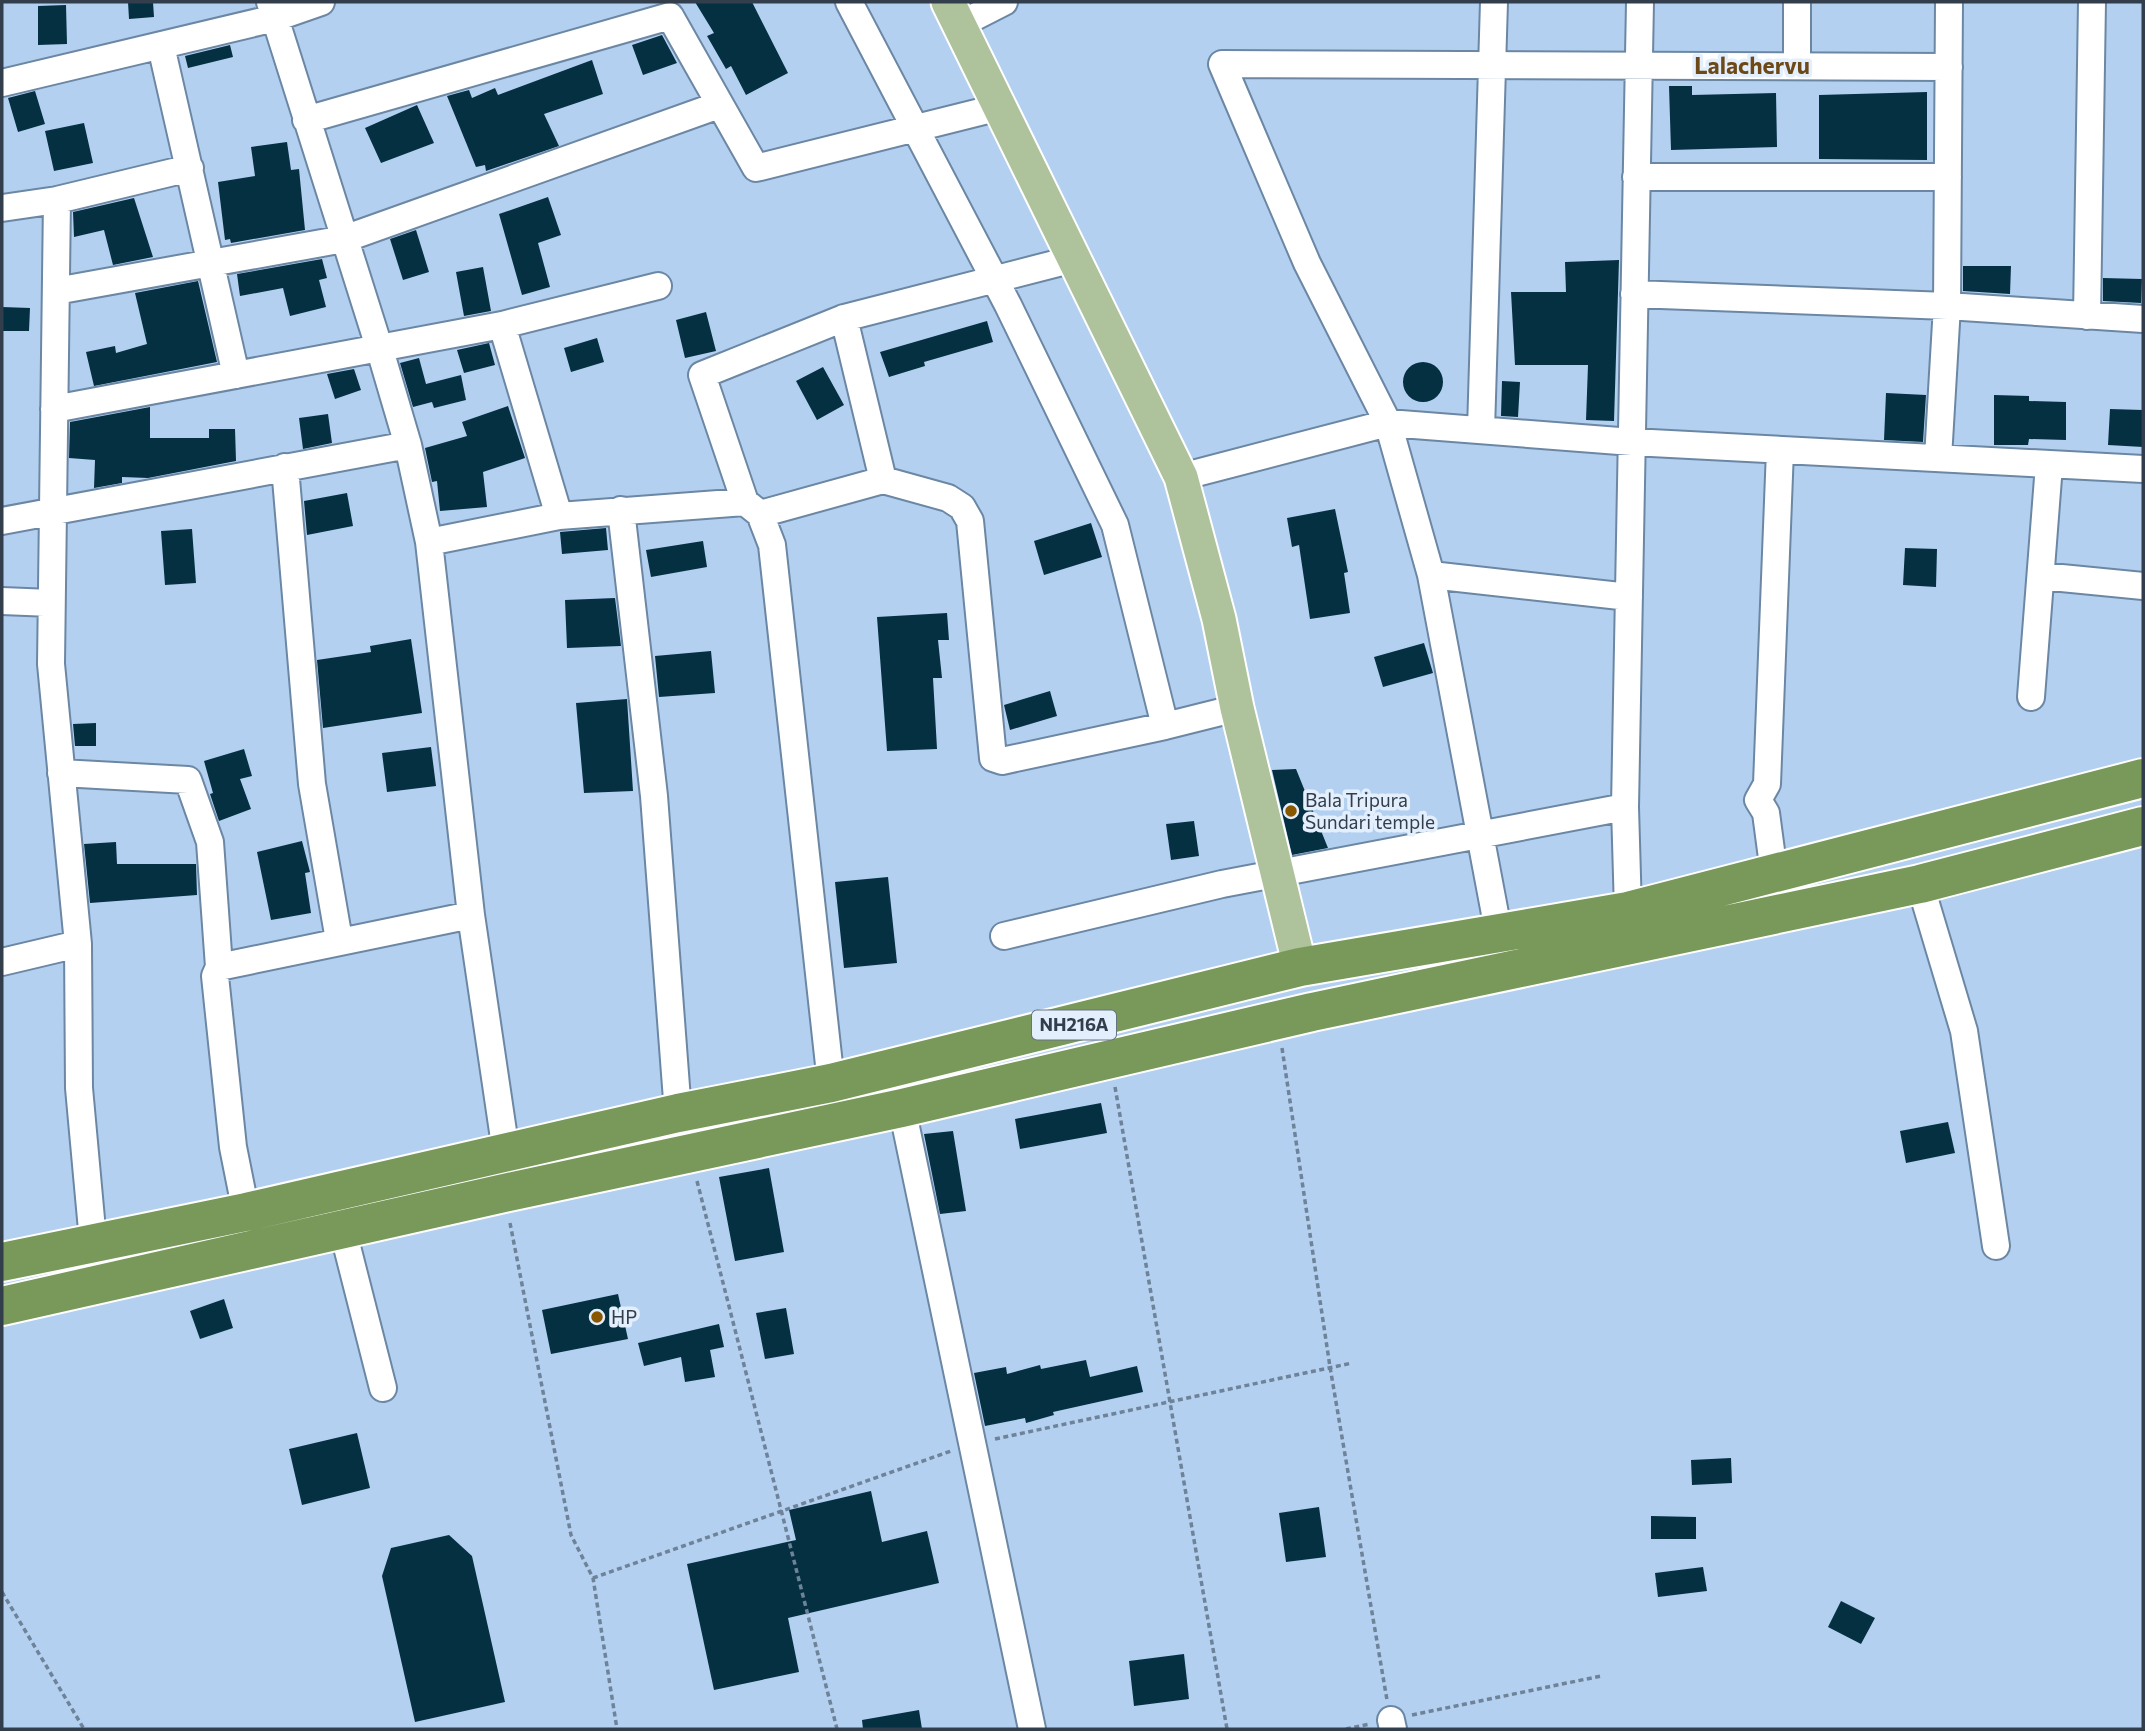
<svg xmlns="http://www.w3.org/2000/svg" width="2145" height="1731" font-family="Commissioner,sans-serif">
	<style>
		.building { fill: #043042 }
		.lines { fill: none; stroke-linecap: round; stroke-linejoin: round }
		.minor-casing { stroke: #6b87a4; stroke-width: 30 }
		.major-casing { stroke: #fff; stroke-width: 37 }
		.highway-casing { stroke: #fff; stroke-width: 42 }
		.path { stroke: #6e8298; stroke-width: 3.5; stroke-dasharray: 5 3.5; stroke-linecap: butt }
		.minor { stroke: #fff; stroke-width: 26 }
		.major { stroke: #aec29b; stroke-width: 33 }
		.highway { stroke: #789959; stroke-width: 38 }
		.poi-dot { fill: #895700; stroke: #e4effd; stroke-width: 2.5 }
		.labels { text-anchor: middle; stroke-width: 7; stroke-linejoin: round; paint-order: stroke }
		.shield { fill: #e4effd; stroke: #677380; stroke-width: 2 }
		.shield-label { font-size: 18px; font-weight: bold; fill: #323e4b }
		.poi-label { font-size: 19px; fill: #323e4b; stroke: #e4effd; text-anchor: start }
		.quarter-label { font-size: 23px; font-weight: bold; fill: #6d4918; stroke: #e4effd }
	</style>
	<rect width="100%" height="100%" fill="#b3d0f1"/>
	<path class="building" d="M128,2H153L154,17L129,19Z
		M695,2H752L788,73L746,95L731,66L726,69L707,36L714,33Z
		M66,5L67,44L38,45V6Z
		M662,35L677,63L643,75L632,45Z
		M230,45L233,57L188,68L185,56Z
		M592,60L603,94L544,114L559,146L486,171L485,165L476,167L447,96L469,90L472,98L495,88L498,95Z
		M1669,86H1692V95L1776,93L1777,147L1671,150Z
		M35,91L45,124L18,132L8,98Z
		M1927,92V160L1819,159V95Z
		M417,105L434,143L381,163L365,128Z
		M84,123L93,163L54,171L45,131Z
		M287,142L291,170L299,169L305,230L231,243L230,239L225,240L218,182L255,176L251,147Z
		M548,197L561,235L538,243L550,287L522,295L499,214Z
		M134,198L153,257L113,265L104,230L74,237L73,212Z
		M416,230L429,272L403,280L390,239Z
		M322,259L327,278L319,280L326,307L290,316L283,288L240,296L237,274Z
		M1619,260L1614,421L1586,420L1588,365H1515L1511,292H1566L1565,262Z
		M1963,266H2011L2010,294L1963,291Z
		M483,267L491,311L464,316L456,272Z
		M2103,278L2142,279L2141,303L2103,301Z
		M198,281L217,362L94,386L86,352L115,346L116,353L147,344L135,293Z
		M2,307L30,308L29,331H2Z
		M706,312L716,351L685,358L676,320Z
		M987,321L993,342L924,362L925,366L889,377L880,352Z
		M597,338L604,362L571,372L564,348Z
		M489,343L495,365L464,373L457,350Z
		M419,358L426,384L461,375L466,400L434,408L432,402L413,407L400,363Z
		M1403 382a20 20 0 1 1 40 0a20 20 0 1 1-40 0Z
		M823,367L844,405L817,420L796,381Z
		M354,369L361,390L335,399L327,374Z
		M1502,381L1520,382L1518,417L1501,416Z
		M1886,393L1926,395L1923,442L1884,440Z
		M1994,395L2029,396V401L2066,402V440L2029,439L2028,445H1994Z
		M508,406L525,458L483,472L487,507L440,511L437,481L432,482L425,448L467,436L462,422Z
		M150,407V438H209V429H235L236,461L148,478L122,477V483L94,488L95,460L69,458L70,422Z
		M2110,409L2143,410V447L2108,445Z
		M328,414L332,443L303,449L299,418Z
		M347,493L353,526L307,535L304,501Z
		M1335,509L1348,572L1344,573L1350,613L1310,619L1299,545L1292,547L1287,518Z
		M1091,523L1102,557L1044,575L1034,541Z
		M606,528L608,550L562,554L560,532Z
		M192,529L196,583L165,585L161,531Z
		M703,541L707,567L651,577L646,550Z
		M1905,548L1937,549L1936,587L1903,585Z
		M615,598L621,646L567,648L565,600Z
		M947,613L949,640H938L942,678H933L937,749L887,751L877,617Z
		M411,639L422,713L323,728L317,660L371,652L370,646Z
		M1424,643L1433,673L1383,687L1374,657Z
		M711,651L715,693L659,697L655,656Z
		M1050,691L1057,716L1010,730L1004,705Z
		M627,699L633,791L584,793L576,703Z
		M96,723V746H75L73,724Z
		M431,747L436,786L387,792L382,753Z
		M244,749L252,776L240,779L251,809L219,821L210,794L213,793L204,761Z
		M1296,769L1328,848L1292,855L1272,770Z
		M1194,821L1199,856L1171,860L1166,824Z
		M302,841L310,872L305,873L311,913L271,920L257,852Z
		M116,842L117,864H196L197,895L90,903L84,844Z
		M888,877L897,963L844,968L835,882Z
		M1101,1103L1107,1133L1020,1149L1015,1119Z
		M1948,1122L1955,1153L1906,1163L1900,1131Z
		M953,1131L966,1211L940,1214L924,1134Z
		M769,1168L784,1252L735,1261L719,1177Z
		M618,1294L628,1339L551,1354L542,1310Z
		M224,1299L233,1328L200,1339L190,1311Z
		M786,1308L794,1354L765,1359L756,1313Z
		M719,1324L724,1347L710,1350L715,1377L685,1382L681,1357L644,1366L638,1343Z
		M1086,1360L1090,1377L1137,1366L1143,1392L1053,1412L1054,1415L1026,1423L1025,1418L985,1426L974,1373L1006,1367L1007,1374L1040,1365L1041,1369Z
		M357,1433L370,1488L302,1505L289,1449Z
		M1731,1458L1732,1483L1692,1485L1691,1460Z
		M871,1491L882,1542L927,1531L939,1583L788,1618L799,1672L714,1690L687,1564L796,1540L789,1510Z
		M1319,1507L1326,1557L1286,1562L1279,1513Z
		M1651,1516L1696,1517V1539H1651Z
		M449,1535L472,1556L505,1702L415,1722L382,1576L391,1548Z
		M1703,1567L1707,1591L1658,1597L1655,1573Z
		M1841,1601L1875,1618L1861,1644L1828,1627Z
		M1184,1654L1189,1699L1134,1706L1129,1661Z
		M919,1710L922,1729H863L862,1720Z"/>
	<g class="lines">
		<defs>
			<path id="minor" d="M270,2L380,350L408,445L429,542L471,915L506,1152
				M849,2L1008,305L1115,525L1165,726
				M959,25L1004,2
				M161,46L236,375
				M1797,66V2
				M2,83L275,18L321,2
				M306,120L670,16L756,168L1000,107
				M1636,177H1948
				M57,200L51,664L78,944L79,1088L93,1241
				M2,208L57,200L190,168
				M56,291L344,239L719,105
				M1634,294L1947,306L2143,319
				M2087,316L2092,2
				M844,318L883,480
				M502,325L559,516L745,502
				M54,409L502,325L658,286
				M1481,430L1494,2
				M1938,458L1947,306L1949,2
				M285,467L312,784L339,940
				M1181,477L1388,423L1632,442L2143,469
				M621,510L654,796L678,1113
				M760,514L883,480L948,498L962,507L970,521L993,758L1002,761L1165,726L1237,708
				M2,521L408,445
				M429,542L559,516
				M1431,575L1629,597
				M2041,576L2143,586
				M2,601L51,603
				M2031,697L2049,465
				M61,773L188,780L210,842L219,967L215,976L233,1147L246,1212
				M1774,873L1766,813L1758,800L1767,784L1780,450
				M1920,884L1964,1031L1996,1246
				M1628,911L1625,807L1640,2
				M1499,935L1431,575L1388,423L1307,263L1222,64L1949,67
				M1004,936L1222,884L1625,807
				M2,962L78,944
				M219,967L471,915
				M831,1083L772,545L760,514L745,502L702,375L844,318L1074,259
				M902,1108L1032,1729
				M343,1231L383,1388
				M1391,1720L1393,1729"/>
			<path id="major" d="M948,2L1181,477L1219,619L1237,708L1300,967"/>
			<path id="highway" d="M2,1262L246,1212L678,1113L831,1083L1300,967L1628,911L2143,778
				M2,1306L504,1193L902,1108L1312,1012L1920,884L2143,826"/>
		</defs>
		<use href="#minor" class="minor-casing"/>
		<use href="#major" class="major-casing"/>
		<use href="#highway" class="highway-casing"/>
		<path class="path" d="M1282,1048L1330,1367L1387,1700
			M1115,1087L1227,1729
			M697,1181L837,1729
			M510,1223L571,1535L593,1578L617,1729
			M995,1439L1352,1363
			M593,1578L951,1451
			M2,1592L84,1729
			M1412,1715L1601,1676
			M1346,1729L1370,1724"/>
		<use href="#minor" class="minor"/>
		<use href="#major" class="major"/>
		<use href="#highway" class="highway"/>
	</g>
	<g class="poi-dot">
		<circle cx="1291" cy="811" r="7"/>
		<circle cx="597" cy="1317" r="7"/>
	</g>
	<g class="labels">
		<rect class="shield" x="1032" y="1010.5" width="84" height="29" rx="5"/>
		<g class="shield-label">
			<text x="1074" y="1031">NH216A</text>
		</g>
		<g class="poi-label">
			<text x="1305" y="807">Bala Tripura<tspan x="1305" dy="22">Sundari temple</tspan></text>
			<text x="611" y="1324">HP</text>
		</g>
		<g class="quarter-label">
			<text x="1752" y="74">Lalachervu</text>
		</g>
	</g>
	<rect width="2145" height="1731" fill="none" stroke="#323e4b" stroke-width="7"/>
</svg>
